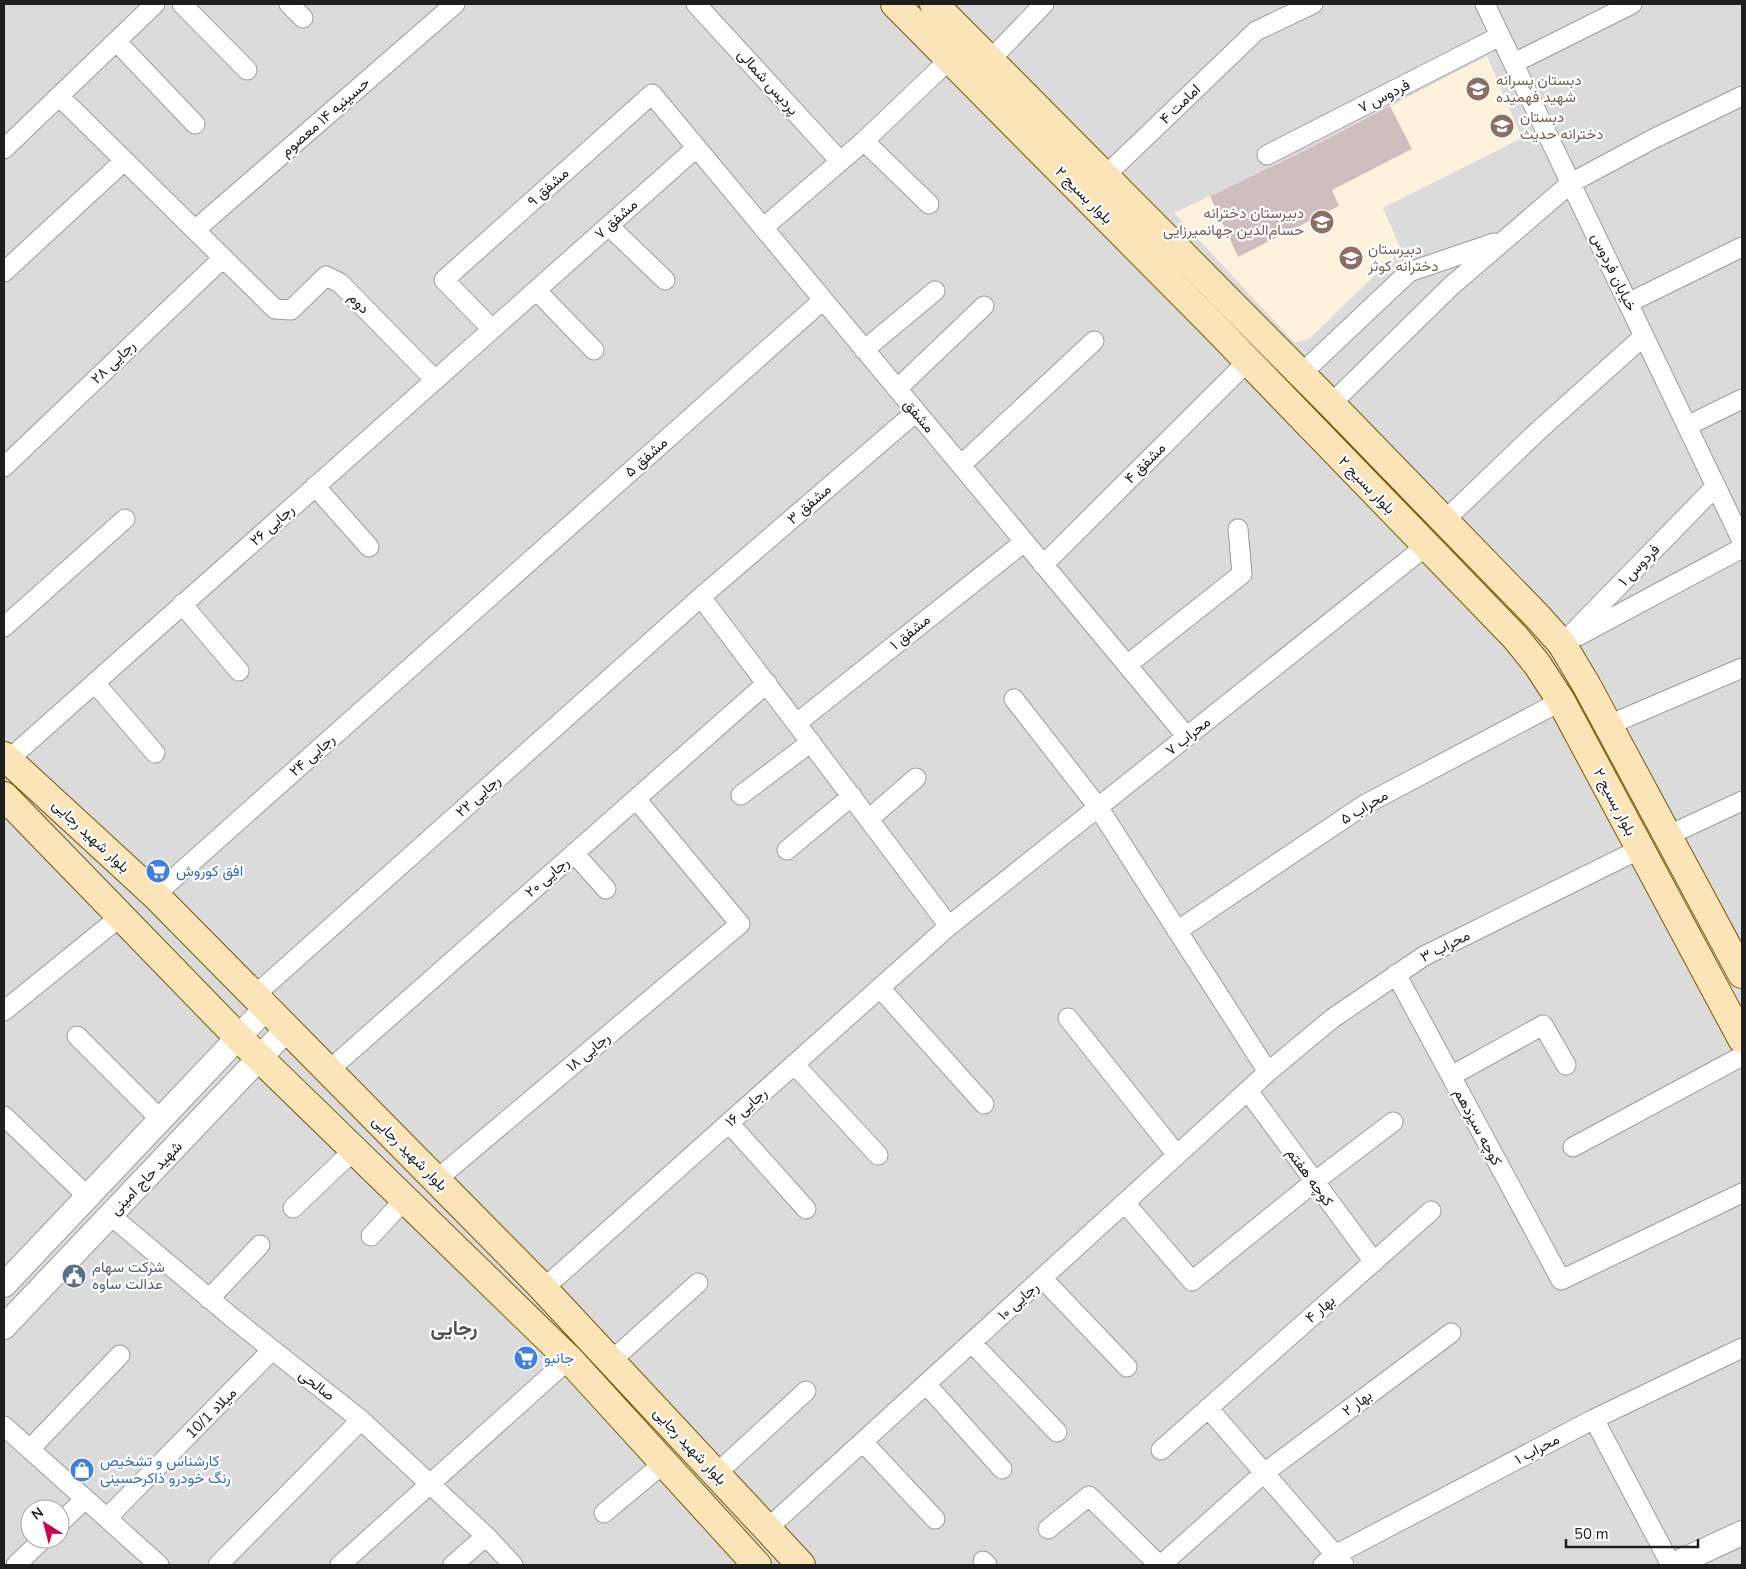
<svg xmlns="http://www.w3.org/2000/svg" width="1746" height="1569" font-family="'Nunito Sans',Vazirmatn,sans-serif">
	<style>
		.residential { fill: #dcdbdc; fill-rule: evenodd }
		.education { fill: #fff2dd }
		.building { fill: #cfbebd }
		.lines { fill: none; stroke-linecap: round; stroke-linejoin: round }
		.minor-casing { stroke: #9b9b9b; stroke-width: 21 }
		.tertiary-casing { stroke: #9b9b9b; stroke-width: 26 }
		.secondary-casing { stroke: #785802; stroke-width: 30 }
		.minor { stroke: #fff; stroke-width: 19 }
		.tertiary { stroke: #fff; stroke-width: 24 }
		.secondary { stroke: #fbe4b7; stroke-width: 28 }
		.labels { text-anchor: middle; stroke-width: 4.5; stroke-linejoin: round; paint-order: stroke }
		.education-label { font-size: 15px; fill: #785e54; stroke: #fff; text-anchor: start }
		.street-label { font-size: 15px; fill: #1e1e1e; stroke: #fff }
		.shop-label { font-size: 15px; fill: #366cbe; stroke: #fff; text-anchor: start }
		.service-label { font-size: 15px; fill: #4e5e75; stroke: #fff; text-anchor: start }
		.district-label { font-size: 20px; font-weight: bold; fill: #515151; stroke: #fff }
	</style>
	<rect width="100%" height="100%" fill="#efe7e4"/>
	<path class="residential" d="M4,4H1742V1565H4ZM30,1509H60V1539H30Z"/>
	<path class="education" d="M1487,56L1522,138L1383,208L1401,250L1310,338L1295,343L1174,213L1310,148Z"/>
	<path class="building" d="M1390,106L1412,149L1332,190L1339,206L1238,257L1210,196L1310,148Z"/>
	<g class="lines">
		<defs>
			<path id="minor" d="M182,4L247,70
				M289,4L303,18
				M696,4L840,161
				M1485,4L1742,541
				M116,41L195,124
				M990,60L1044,4
				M1514,63L1632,4
				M59,96L275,309L291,310L326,276L340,283L435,380
				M864,141L929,204
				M4,149L155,4
				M1267,155L1500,36
				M1105,176L1256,31L1313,4
				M609,226L665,280
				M763,228L864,141L950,59
				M195,230L455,4
				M4,272L124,161
				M536,290L594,350
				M1628,303L1742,247
				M492,329L444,280L652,94L1187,737
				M864,350L935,291
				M1301,374L1409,272L1494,243
				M897,389L984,306
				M1331,404L1450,287L1571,183L1653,139L1742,96
				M1687,426L1742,399
				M961,465L1094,341
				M4,467L223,258
				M315,486L369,547
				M1444,521L1538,431L1644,336
				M1043,565L1248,361
				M701,597L949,926
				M182,604L239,671
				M4,627L125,519
				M1578,636L1742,548
				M1562,644L1716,486
				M1127,665L1242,574L1238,529
				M95,683L155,753
				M1014,699L1098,807L1268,1072
				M797,723L1024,542
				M1609,725L1742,668
				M8,760L696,148
				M741,795L811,742
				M869,819L916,778
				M1667,836L1742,801
				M787,850L852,796
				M574,853L606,889
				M155,895L823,300
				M1177,931L1364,805L1561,701
				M1396,974L1561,1280L1742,1193
				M880,988L984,1104
				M254,996L701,597L916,412
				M4,1011L121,916
				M1068,1018L1177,1155
				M77,1036L160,1119
				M794,1064L878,1155
				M328,1071L767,683
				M1451,1076L1543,1025L1566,1065
				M1248,1091L1374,1262
				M4,1116L87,1196
				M729,1123L806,1209
				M1573,1147L1742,1056
				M436,1180L740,924L636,799
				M1125,1203L1192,1281L1314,1182L1393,1122
				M293,1208L354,1150
				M110,1215L235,1320L361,1420L486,1536L513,1565
				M371,1236L405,1199
				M1042,1278L1127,1367
				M543,1289L949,926L1426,546
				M209,1299L260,1245
				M972,1343L1057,1432
				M611,1361L698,1283
				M926,1384L1002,1469
				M1208,1408L1344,1565
				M1594,1419L1671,1565
				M4,1426L159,1565
				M863,1442L935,1519
				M30,1449L120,1355
				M1161,1450L1431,1211
				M716,1474L806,1391
				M604,1513L664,1463
				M107,1518L272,1350
				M60,1523L85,1499
				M767,1529L1268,1072L1333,1018L1424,956L1640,849
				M1048,1529L1089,1496L1159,1565
				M983,1561L987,1565
				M16,1565L43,1539
				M218,1565L361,1420
				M340,1565L569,1359
				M453,1565L486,1536
				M1161,1565L1264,1473L1451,1333
				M1323,1565L1335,1555L1594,1419L1742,1348"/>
			<path id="tertiary" d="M4,1285L266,1008
				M4,1327L287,1029
				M1673,1565L1742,1533"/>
			<path id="secondary" d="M895,4L1214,326L1515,637L1537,664L1561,701L1742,1039
				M934,4L1331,404L1538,617L1562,644L1587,686L1742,974
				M4,756L155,895L538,1283L801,1565
				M4,796L238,1037L569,1359L757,1565"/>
		</defs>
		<use href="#minor" class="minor-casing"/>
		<use href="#tertiary" class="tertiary-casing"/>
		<use href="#secondary" class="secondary-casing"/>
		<use href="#minor" class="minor"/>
		<use href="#tertiary" class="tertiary"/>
		<use href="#secondary" class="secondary"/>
	</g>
	<defs>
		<symbol id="school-disc" viewBox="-11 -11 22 22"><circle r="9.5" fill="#8d6e63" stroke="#fff"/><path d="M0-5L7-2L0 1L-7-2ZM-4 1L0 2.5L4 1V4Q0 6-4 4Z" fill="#fff"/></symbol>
		<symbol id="supermarket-disc" viewBox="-11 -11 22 22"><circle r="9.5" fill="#3f7fe0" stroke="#fff"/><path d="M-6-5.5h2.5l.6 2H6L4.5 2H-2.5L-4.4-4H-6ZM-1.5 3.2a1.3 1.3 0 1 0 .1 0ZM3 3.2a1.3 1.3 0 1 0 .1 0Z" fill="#fff"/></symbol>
		<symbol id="civic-disc" viewBox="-11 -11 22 22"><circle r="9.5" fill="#5c6f8a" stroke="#fff"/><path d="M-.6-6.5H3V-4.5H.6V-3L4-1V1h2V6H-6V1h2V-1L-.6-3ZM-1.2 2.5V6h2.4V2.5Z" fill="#fff"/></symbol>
		<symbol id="shop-disc" viewBox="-11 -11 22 22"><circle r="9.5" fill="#3f7fe0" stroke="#fff"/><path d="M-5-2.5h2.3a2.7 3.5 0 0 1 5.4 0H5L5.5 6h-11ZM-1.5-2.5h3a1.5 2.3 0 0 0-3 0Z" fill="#fff"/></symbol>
	</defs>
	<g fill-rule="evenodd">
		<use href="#school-disc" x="1464" y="75" width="28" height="28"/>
		<use href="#school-disc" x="1488" y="112" width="28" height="28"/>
		<use href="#school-disc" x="1308" y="208" width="28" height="28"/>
		<use href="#school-disc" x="1337" y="244" width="28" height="28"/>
		<use href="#supermarket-disc" x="144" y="857" width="28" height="28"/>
		<use href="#civic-disc" x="60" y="1262" width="28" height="28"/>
		<use href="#supermarket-disc" x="512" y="1344" width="28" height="28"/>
		<use href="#shop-disc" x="68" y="1456" width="28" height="28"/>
	</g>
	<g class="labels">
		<g class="education-label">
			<text x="1496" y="85">دبستان پسرانه<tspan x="1496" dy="17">شهید فهمیده</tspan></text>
			<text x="1520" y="122">دبستان<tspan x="1520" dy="17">دخترانه حدیث</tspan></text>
			<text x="1304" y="218" text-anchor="end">دبیرستان دخترانه<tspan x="1304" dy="17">حسام‌الدین جهانمیرزایی</tspan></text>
			<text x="1368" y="254">دبیرستان<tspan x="1368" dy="17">دخترانه کوثر</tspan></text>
		</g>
		<g class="street-label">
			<text transform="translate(768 82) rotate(48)" y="5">پردیس شمالی</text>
			<text transform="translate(1384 96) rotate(-27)" y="5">فردوس ۷</text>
			<text transform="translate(1180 104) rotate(-44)" y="5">امامت ۴</text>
			<text transform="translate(325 117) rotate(-41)" y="5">حسینیه ۱۴ معصوم</text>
			<text transform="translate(548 187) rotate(-42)" y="5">مشفق ۹</text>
			<text transform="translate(1084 195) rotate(45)" y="5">بلوار بسیج ۲</text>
			<text transform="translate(616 219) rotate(-42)" y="5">مشفق ۷</text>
			<text transform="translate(1614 272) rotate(64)" y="5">خیابان فردوس</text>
			<text transform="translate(359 303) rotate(46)" y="5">دوم</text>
			<text transform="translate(113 362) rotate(-44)" y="5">رجایی ۲۸</text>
			<text transform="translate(919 416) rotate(50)" y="5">مشفق</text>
			<text transform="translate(646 457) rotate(-42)" y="5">مشفق ۵</text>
			<text transform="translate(1145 463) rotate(-45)" y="5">مشفق ۴</text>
			<text transform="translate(1367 485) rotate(46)" y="5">بلوار بسیج ۲</text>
			<text transform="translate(809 504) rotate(-41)" y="5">مشفق ۳</text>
			<text transform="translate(272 525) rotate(-42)" y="5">رجایی ۲۶</text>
			<text transform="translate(1639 565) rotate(-46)" y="5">فردوس ۱</text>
			<text transform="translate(910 632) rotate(-39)" y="5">مشفق ۱</text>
			<text transform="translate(1188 736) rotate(-39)" y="5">محراب ۷</text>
			<text transform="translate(312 755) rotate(-42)" y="5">رجایی ۲۴</text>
			<text transform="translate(478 796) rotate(-42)" y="5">رجایی ۲۲</text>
			<text transform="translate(1615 802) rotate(62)" y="5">بلوار بسیج ۲</text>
			<text transform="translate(1364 807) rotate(-31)" y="5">محراب ۵</text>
			<text transform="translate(91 836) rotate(43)" y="5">بلوار شهید رجایی</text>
			<text transform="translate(547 877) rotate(-41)" y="5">رجایی ۲۰</text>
			<text transform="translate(1445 946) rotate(-27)" y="5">محراب ۳</text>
			<text transform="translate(588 1052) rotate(-40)" y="5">رجایی ۱۸</text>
			<text transform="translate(746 1107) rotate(-42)" y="5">رجایی ۱۶</text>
			<text transform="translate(1478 1127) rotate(62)" y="5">کوچه سیزدهم</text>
			<text transform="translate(410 1153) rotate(45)" y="5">بلوار شهید رجایی</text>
			<text transform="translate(1310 1177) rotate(54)" y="5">کوچه هفتم</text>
			<text transform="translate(146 1178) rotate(-46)" y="5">شهید حاج امینی</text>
			<text transform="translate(1018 1301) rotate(-42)" y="5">رجایی ۱۰</text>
			<text transform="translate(1320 1309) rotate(-41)" y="5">بهار ۴</text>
			<text transform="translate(317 1385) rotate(38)" y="5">صالحی</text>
			<text transform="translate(1357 1403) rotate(-37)" y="5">بهار ۲</text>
			<text transform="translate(211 1413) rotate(-45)" y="5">میلاد 10/1</text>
			<text transform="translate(690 1446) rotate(47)" y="5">بلوار شهید رجایی</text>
			<text transform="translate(1537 1449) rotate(-28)" y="5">محراب ۱</text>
		</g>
		<g class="shop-label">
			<text x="176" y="876">افق کوروش</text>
			<text x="544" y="1363">جانبو</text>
			<text x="100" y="1466">کارشناس و تشخیص<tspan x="100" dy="17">رنگ خودرو ذاکرحسینی</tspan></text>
		</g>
		<g class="service-label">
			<text x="92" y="1272">شرکت سهام<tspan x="92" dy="17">عدالت ساوه</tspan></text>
		</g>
		<g class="district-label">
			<text x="454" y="1335">رجایی</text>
		</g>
	</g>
	<rect width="1746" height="1569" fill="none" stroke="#1e1e1e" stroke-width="10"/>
	<g transform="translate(45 1524) rotate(324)"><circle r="24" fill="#ffffff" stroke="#a5a5a5"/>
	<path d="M0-4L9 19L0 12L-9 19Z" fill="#cc004e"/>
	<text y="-8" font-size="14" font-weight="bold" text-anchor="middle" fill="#1e1e1e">N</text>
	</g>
	<path d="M1566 1539v8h132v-8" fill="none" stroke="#1e1e1e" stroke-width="2.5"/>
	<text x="1574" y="1539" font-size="15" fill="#1e1e1e" stroke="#ffffff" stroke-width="4" paint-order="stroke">50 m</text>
</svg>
